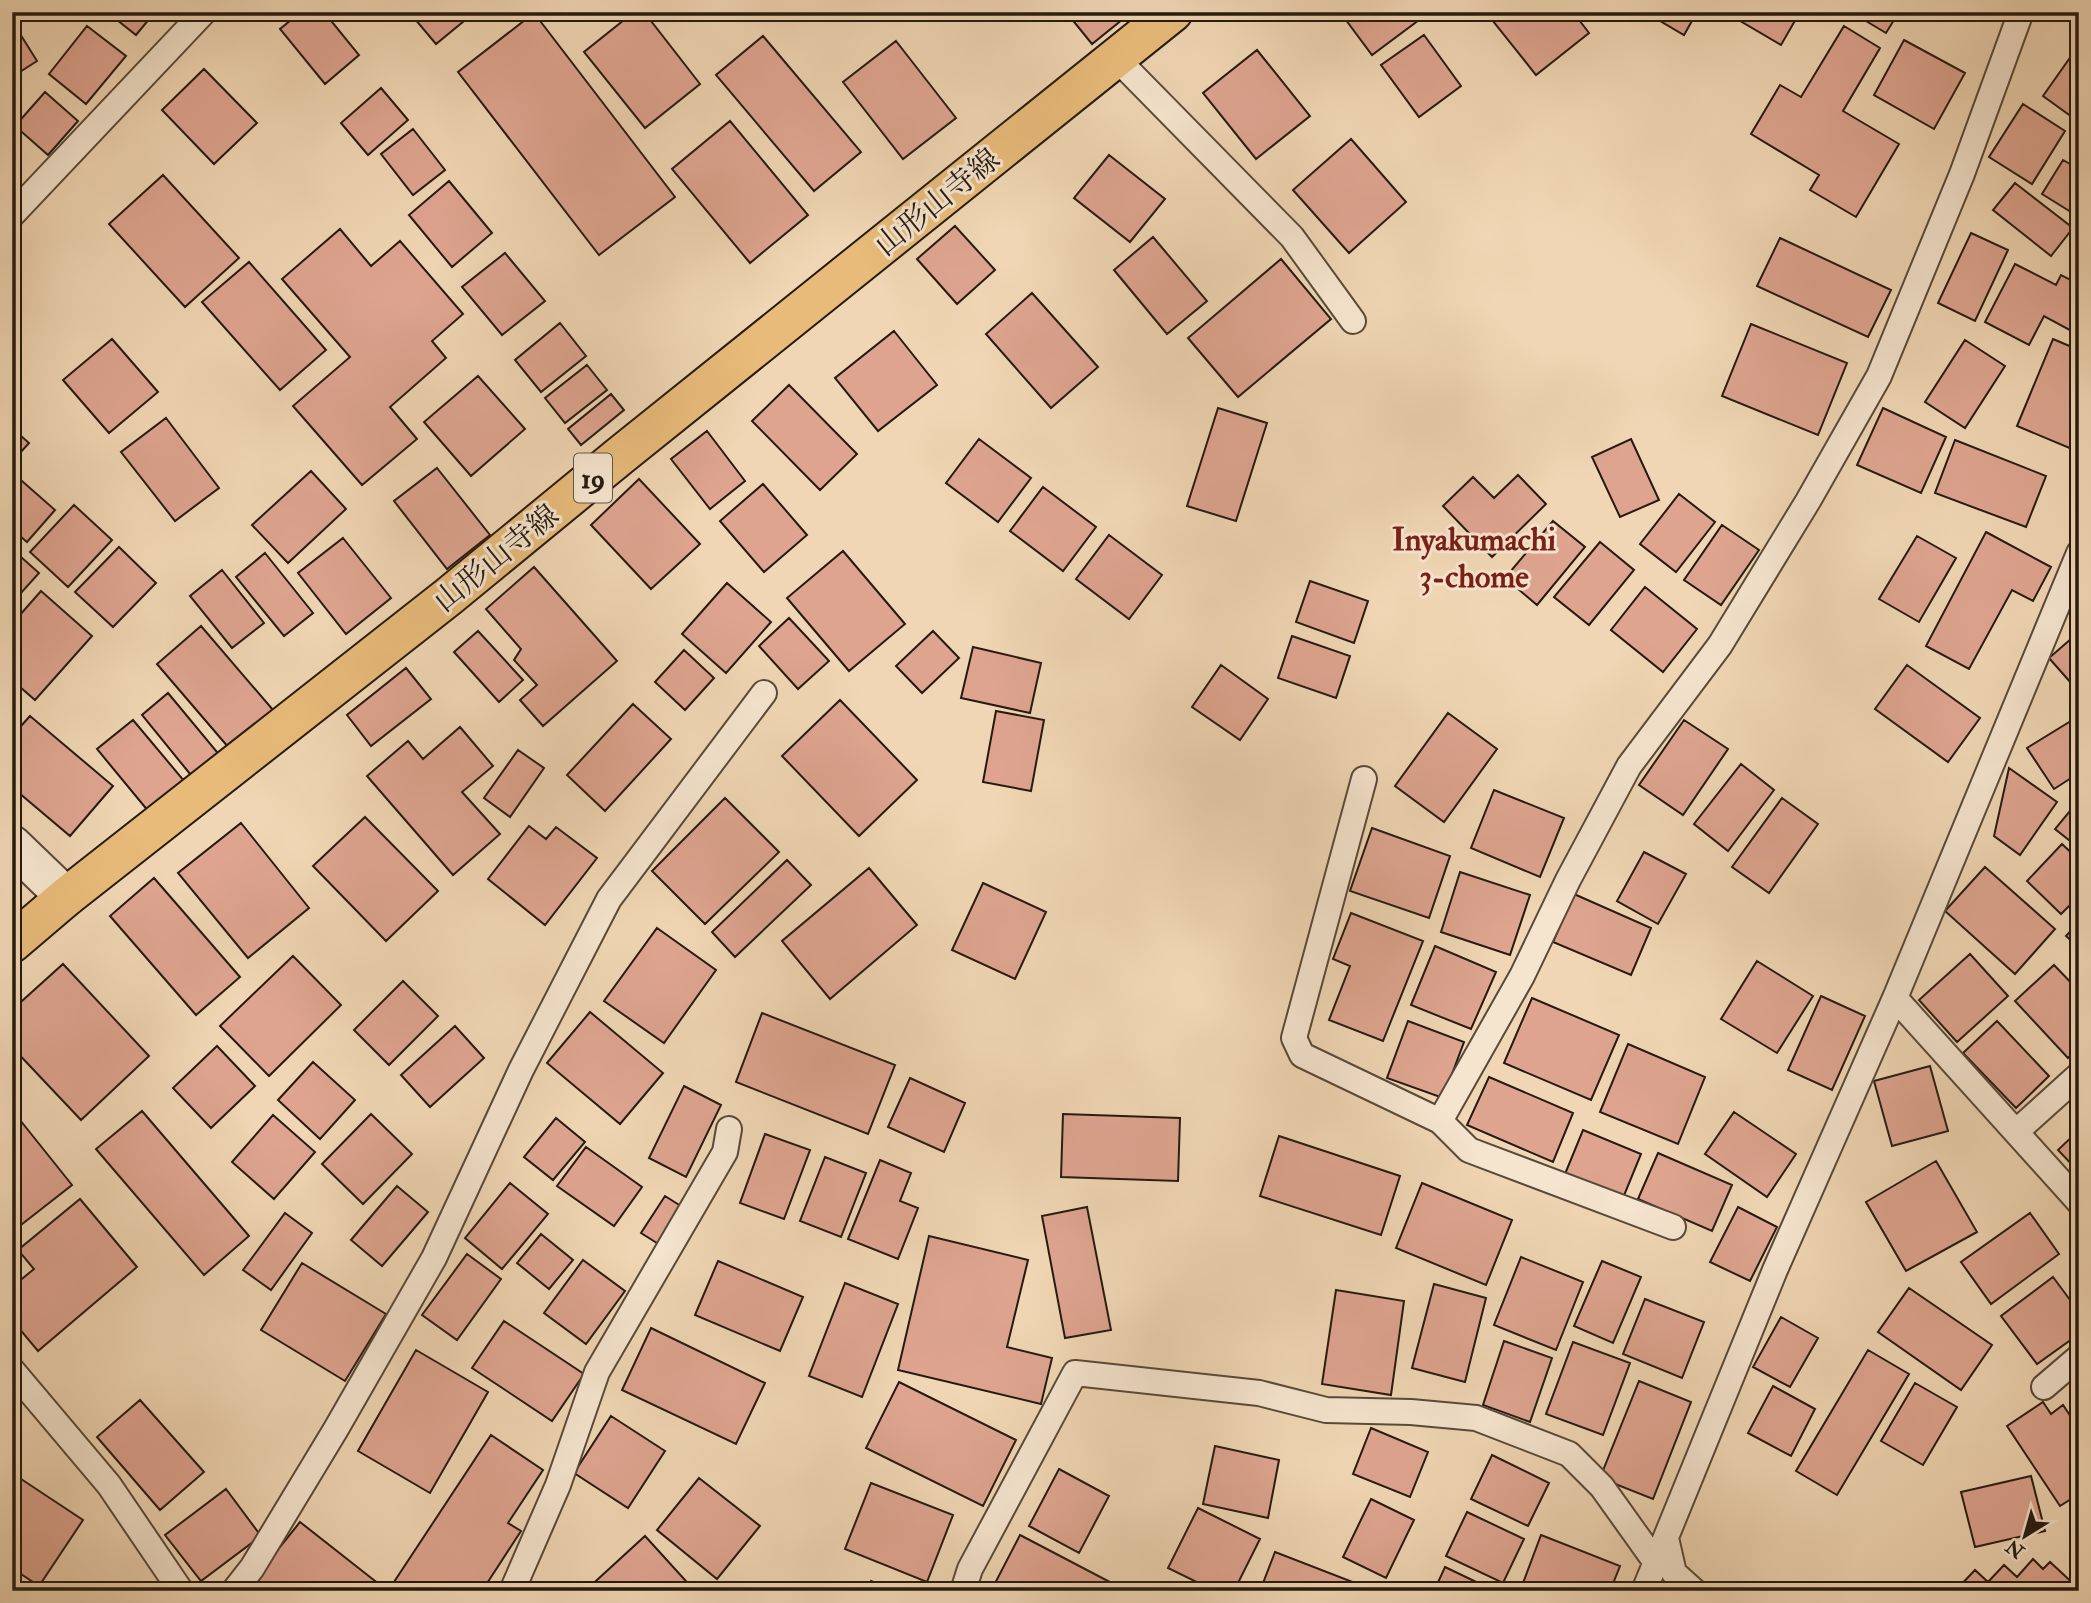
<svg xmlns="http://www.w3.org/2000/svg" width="2091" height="1603" font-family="'IM FELL Double Pica','Noto Serif JP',serif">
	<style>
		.building { fill: #dea490; stroke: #251a10; stroke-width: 2 }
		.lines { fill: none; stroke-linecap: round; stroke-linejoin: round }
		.lane-casing { stroke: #584939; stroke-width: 28 }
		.street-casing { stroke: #584939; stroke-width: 42 }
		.primary-casing { stroke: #251a10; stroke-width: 42 }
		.lane { stroke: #f5e4ce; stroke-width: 24 }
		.street { stroke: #f5e4ce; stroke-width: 38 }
		.primary { stroke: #e8bb7a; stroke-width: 38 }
		.labels { text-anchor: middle; stroke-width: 6; stroke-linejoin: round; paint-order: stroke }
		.shield { fill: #f5e4ce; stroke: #635749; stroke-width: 2 }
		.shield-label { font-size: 28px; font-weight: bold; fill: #251a10 }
		.street-label { font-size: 30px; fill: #251a10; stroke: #f5e4ce }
		.neighbourhood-label { font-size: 32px; font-weight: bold; fill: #7a1f14; stroke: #f5e4ce }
	</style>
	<rect width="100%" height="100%" fill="#f0d6b4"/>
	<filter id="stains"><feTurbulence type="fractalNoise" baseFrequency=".00286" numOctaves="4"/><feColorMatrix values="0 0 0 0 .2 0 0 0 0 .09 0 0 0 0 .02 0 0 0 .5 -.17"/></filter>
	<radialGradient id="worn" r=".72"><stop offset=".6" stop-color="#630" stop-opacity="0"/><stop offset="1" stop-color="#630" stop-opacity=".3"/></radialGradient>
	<path class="building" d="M107,12H155L136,35Z
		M301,12H324L359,55L325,84L280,29Z
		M409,12H475L436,44Z
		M634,12H644L700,84L645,128L584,52Z
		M1066,12H1126L1128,15L1092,44Z
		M1340,12H1414L1419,20L1372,55Z
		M1493,12H1573L1589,33L1536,75L1489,16Z
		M1645,12H1697L1684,35Z
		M1725,12H1800L1781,45Z
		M1851,12H1899L1886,33Z
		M534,13L675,197L599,255L458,72Z
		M12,21L37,61L12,77Z
		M87,26L126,56L86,104L49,74Z
		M1844,26L1880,48L1843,111L1899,144L1856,217L1810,190L1819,175L1751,134L1780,85L1801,97Z
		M1424,35L1461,86L1419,117L1381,65Z
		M763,36L861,152L814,191L716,75Z
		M1904,40L1965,73L1934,129L1874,95Z
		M896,41L956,118L903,159L843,82Z
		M2079,45V122L2043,96Z
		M1257,50L1310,116L1256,159L1203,93Z
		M204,69L257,123L214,164L162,110Z
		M381,88L408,120L368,155L341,123Z
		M45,92L78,121L48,155L15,126Z
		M2023,104L2065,131L2032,184L1989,157Z
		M730,121L808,215L750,263L672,169Z
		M413,129L445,170L413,195L381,154Z
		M1351,139L1406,202L1349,253L1293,190Z
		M1109,155L1165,199L1130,242L1074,198Z
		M2063,160L2079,169V217L2042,194Z
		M163,175L239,258L185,307L109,224Z
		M449,181L492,233L452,267L409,215Z
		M2015,183L2073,228L2051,256L1993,210Z
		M955,226L995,270L957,304L917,259Z
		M340,229L371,266L400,241L463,314L432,341L446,358L390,407L417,439L362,485L293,406L350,357L282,279Z
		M1971,233L2008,250L1975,321L1938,303Z
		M1153,237L1207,301L1167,334L1114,270Z
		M1780,238L1891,290L1868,337L1757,286Z
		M505,253L545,301L502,335L462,287Z
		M1281,259L1331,319L1238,397L1188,338Z
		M249,262L326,350L280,390L202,302Z
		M2015,264L2056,285L2061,275L2079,284V335L2044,316L2029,345L1985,322Z
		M1032,293L1098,367L1051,408L986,334Z
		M560,323L586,356L541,392L515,360Z
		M1751,324L1847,363L1818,435L1722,396Z
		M894,331L937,385L878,431L835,378Z
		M112,339L158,392L109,433L63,380Z
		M2053,339L2079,350V452L2017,426Z
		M1965,340L2005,366L1965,428L1925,402Z
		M587,365L607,390L565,423L545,398Z
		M478,376L525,429L471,476L424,422Z
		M789,385L857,454L820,490L752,421Z
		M611,394L624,410L581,445L568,429Z
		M1218,408L1267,423L1236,521L1187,506Z
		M1883,408L1946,437L1921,493L1857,465Z
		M166,418L219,488L175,521L121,452Z
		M12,428L29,443L12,462Z
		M707,431L745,481L710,509L671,459Z
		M979,439L1031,478L998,522L946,483Z
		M1631,439L1659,500L1620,517L1592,457Z
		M1955,440L2046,476L2026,527L1935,493Z
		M437,468L490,535L447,569L394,501Z
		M311,471L346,509L288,563L252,525Z
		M14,474L55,510L27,542L12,529Z
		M1518,475L1546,504L1492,557L1443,506L1473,477L1494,498Z
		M639,479L700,544L651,589L591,525Z
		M763,484L807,535L764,572L720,521Z
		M1043,487L1096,527L1063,571L1010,531Z
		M1679,494L1715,522L1676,572L1640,544Z
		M74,505L112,540L68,587L30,552Z
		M1553,521L1585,547L1537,605L1505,578Z
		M1722,525L1759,550L1721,605L1684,580Z
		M1986,532L2051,567L2033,601L2012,590L1969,669L1926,646Z
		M1109,535L1162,575L1129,619L1076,579Z
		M1917,536L1956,558L1919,622L1879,599Z
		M343,538L391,598L346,634L298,573Z
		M1600,542L1634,570L1589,625L1554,597Z
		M119,547L156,583L113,627L75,592Z
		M12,549L39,573L12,603Z
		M843,551L905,624L849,671L787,598Z
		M265,553L313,613L284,636L236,577Z
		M534,567L617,661L543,726L520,700L537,685L514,660L521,649L486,609Z
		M222,570L264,623L232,648L190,596Z
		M1310,581L1368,601L1354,643L1296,622Z
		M727,583L771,622L726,673L682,634Z
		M1645,587L1697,629L1663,672L1611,630Z
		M41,591L92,636L35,700L12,680V624Z
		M789,618L829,661L798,689L759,646Z
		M201,626L273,710L229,748L157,664Z
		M478,631L523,680L499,702L454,652Z
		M933,631L959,658L922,693L896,666Z
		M2079,632V692L2049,658Z
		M1292,636L1350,656L1336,698L1278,678Z
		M973,647L1041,663L1030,713L961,698Z
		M684,650L714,678L685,710L655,682Z
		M1221,665L1268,699L1240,740L1192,707Z
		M1907,665L1980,718L1948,762L1875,709Z
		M406,668L431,699L371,746L347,715Z
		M168,693L222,758L195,780L142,715Z
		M840,700L917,780L859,836L782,756Z
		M633,704L671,739L605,811L567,775Z
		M996,711L1044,720L1031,791L983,782Z
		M1448,713L1497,749L1444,822L1395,786Z
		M30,716L113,786L70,836L12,787V736Z
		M2079,716V773L2054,789L2027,748Z
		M133,720L185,782L149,812L97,749Z
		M1684,720L1728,749L1683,815L1639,785Z
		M460,727L493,766L462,792L500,834L453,875L367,776L408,741L423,759Z
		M518,750L544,768L510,817L484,798Z
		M1741,764L1774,790L1728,851L1694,824Z
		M2009,768L2057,802L2020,855L1994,836Z
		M1494,790L1564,818L1540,877L1471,848Z
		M725,798L779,852L705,924L652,871Z
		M1782,798L1818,824L1769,893L1732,867Z
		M2079,800V848L2055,829Z
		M365,817L438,891L386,941L313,866Z
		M241,823L309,908L248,958L178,873Z
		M529,826L546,839L556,827L597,858L545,925L488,879Z
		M1372,828L1450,856L1429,918L1350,891Z
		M2062,844L2079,860V896L2061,914L2027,881Z
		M1644,852L1686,874L1658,924L1617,901Z
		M787,860L811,885L735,957L712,932Z
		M1985,867L2055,929L2015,974L1945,911Z
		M869,868L917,925L830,999L782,941Z
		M1460,872L1530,895L1510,955L1441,932Z
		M154,878L240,977L196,1015L110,916Z
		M983,883L1046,912L1015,979L952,950Z
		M1574,894L1651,928L1631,975L1553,942Z
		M1351,913L1423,941L1383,1041L1329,1020L1350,966L1333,959Z
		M2079,922V948L2066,936Z
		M657,928L716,970L664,1043L604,1001Z
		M1435,946L1496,972L1471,1029L1411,1005Z
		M1970,954L2008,996L1957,1042L1919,1000Z
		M293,956L341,1005L269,1076L220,1026Z
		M1757,961L1813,996L1777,1053L1721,1019Z
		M63,964L149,1056L81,1120L12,1047V1010Z
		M2054,965L2079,991V1048L2068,1058L2015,1001Z
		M403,981L438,1016L389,1065L354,1030Z
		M1821,996L1865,1016L1832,1090L1788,1070Z
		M1532,998L1619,1035L1591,1100L1504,1063Z
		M590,1012L663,1073L620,1124L547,1063Z
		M762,1013L895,1065L868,1134L736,1082Z
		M1408,1021L1464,1042L1443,1098L1387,1078Z
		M1997,1021L2049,1076L2016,1108L1963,1053Z
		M455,1026L484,1058L430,1107L401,1075Z
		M1628,1044L1705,1077L1678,1144L1600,1112Z
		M217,1046L255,1086L211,1128L173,1088Z
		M313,1062L355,1100L320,1139L278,1100Z
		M1930,1066L1948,1131L1892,1146L1874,1081Z
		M1489,1077L1573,1113L1553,1162L1467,1125Z
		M910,1078L965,1103L944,1152L888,1127Z
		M684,1086L721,1105L686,1177L649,1158Z
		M12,1110L72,1185L12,1232Z
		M142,1111L249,1236L204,1275L96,1149Z
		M1734,1112L1796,1154L1767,1197L1705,1154Z
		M371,1114L412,1154L363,1204L322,1164Z
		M1063,1114L1180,1118L1178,1181L1061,1177Z
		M273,1115L315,1152L274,1199L232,1162Z
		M556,1118L585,1142L553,1180L524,1157Z
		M1583,1130L1641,1154L1623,1198L1565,1174Z
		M2079,1130V1172L2058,1150Z
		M765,1134L810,1150L784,1219L740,1203Z
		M1279,1136L1400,1176L1381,1235L1260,1196Z
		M586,1147L642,1187L614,1226L557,1186Z
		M1658,1153L1732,1185L1712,1231L1638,1199Z
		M825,1157L866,1173L841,1237L800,1221Z
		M880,1160L911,1173L900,1201L918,1208L898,1259L848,1239Z
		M1936,1161L1977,1232L1906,1271L1866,1202Z
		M510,1183L548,1214L502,1269L465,1238Z
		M1422,1183L1512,1220L1486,1285L1396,1248Z
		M397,1186L428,1212L382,1266L351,1240Z
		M665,1196L684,1208L660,1245L641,1233Z
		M80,1199L137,1267L38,1351L12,1320V1287L34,1269L18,1250Z
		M1087,1207L1111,1330L1065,1338L1042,1216Z
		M1738,1207L1777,1227L1750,1281L1710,1262Z
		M285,1213L312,1233L271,1290L243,1270Z
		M2030,1213L2059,1254L1991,1304L1961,1262Z
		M541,1234L573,1260L549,1289L517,1263Z
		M929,1236L1028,1260L1007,1347L1052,1358L1041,1404L898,1370Z
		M467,1254L501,1279L457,1340L422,1315Z
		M1521,1257L1583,1282L1556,1350L1494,1325Z
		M583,1260L625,1291L586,1344L544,1313Z
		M718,1261L803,1297L780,1351L695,1315Z
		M1602,1261L1641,1277L1613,1343L1574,1326Z
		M302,1263L386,1314L345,1381L261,1330Z
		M2053,1277L2079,1312V1334L2037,1364L2001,1316Z
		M845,1283L898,1304L862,1397L809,1376Z
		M1434,1284L1486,1298L1465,1382L1412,1368Z
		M1909,1288L1992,1345L1961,1390L1878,1332Z
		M1336,1290L1404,1301L1391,1395L1322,1384Z
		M1645,1299L1704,1322L1682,1378L1623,1354Z
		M1781,1317L1818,1338L1790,1387L1753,1367Z
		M504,1321L584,1374L552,1421L472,1368Z
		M651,1328L765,1383L736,1444L622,1390Z
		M1504,1341L1552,1358L1530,1422L1483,1405Z
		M1573,1342L1630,1363L1603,1435L1546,1414Z
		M416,1350L488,1392L430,1493L358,1451Z
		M1868,1350L1909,1374L1837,1495L1796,1471Z
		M1639,1381L1691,1402L1653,1499L1600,1478Z
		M899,1382L1016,1440L983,1506L866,1448Z
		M1915,1383L1957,1407L1923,1465L1881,1441Z
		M1773,1386L1815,1409L1791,1456L1748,1433Z
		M140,1400L204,1472L160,1510L97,1437Z
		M2043,1402L2051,1414L2063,1405L2079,1429V1494L2060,1506L2007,1426Z
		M611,1416L665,1451L628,1508L574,1473Z
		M1371,1428L1428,1452L1410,1497L1353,1474Z
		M491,1435L543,1470L508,1523L521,1531L482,1591H394L390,1588Z
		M1215,1446L1279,1460L1268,1518L1203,1504Z
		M1492,1455L1549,1483L1528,1526L1471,1499Z
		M1059,1469L1109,1496L1079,1553L1029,1526Z
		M12,1473L83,1520L39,1586L12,1568Z
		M2031,1476L2045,1531L1975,1547L1961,1492Z
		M699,1478L760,1526L717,1579L657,1530Z
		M871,1483L953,1515L927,1582L845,1549Z
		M226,1489L261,1536L201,1581L165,1535Z
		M1371,1499L1414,1520L1386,1578L1343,1557Z
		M1198,1508L1260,1539L1234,1591H1215L1168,1568Z
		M1467,1512L1524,1539L1503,1583L1446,1556Z
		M300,1522L384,1588L381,1591H245Z
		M1020,1535L1127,1591H991Z
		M1541,1535L1620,1566L1610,1591H1520Z
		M645,1536L695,1591H585Z
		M1275,1552L1363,1586L1361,1591H1260Z
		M2033,1559L2043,1569L2050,1562L2077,1587L2073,1591H1955L1975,1570L1988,1582L2004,1565L2017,1577Z
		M1445,1567L1495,1591H1434Z
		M871,1581L894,1591H867Z"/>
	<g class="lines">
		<defs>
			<path id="lane" d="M1116,58L1292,237L1353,321
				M12,215L204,12
				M1364,779L1294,1038L1302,1055L1440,1121L1469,1150L1673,1227
				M1895,998L2079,1202
				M1440,1121L1522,976L1568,880L1629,766L1720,645L1808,501L1879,376L1962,174L2021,12
				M2017,1131L2079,1075
				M12,1370L109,1485L181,1591
				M2044,1387L2079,1357
				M1666,1538L1674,1573L1694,1591
				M234,1591L252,1568L336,1429L434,1258L521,1070L609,899L764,693
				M512,1591L558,1485L597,1372L725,1152L729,1129
				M963,1591L970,1569L1075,1373L1259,1393L1326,1410L1411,1412L1476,1418L1569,1454L1602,1487L1657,1564
				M1644,1591L1775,1270L1895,998L2079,553"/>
			<path id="street" d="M12,845L66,897"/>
			<path id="primary" d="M12,943L66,897L448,597L621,455L1173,12"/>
		</defs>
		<use href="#lane" class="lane-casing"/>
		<use href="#street" class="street-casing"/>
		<use href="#primary" class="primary-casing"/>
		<use href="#lane" class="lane"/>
		<use href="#street" class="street"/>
		<use href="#primary" class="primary"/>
	</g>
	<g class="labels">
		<rect class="shield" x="574" y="453.5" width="38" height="49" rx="5"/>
		<g class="shield-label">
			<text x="593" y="488">19</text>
		</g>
		<g class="street-label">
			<text transform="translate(937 202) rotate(-39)" y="10">山形山寺線</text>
			<text transform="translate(496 558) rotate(-39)" y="10">山形山寺線</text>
		</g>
		<g class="neighbourhood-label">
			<text x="1474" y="550">Inyakumachi<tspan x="1474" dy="37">3-chome</tspan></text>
		</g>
	</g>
	<rect width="2091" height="1603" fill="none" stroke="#f0d6b4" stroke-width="42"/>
	<rect x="14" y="14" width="2063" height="1575" fill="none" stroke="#251a10" stroke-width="3.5"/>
	<rect x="21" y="21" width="2049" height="1561" fill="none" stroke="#251a10" stroke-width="2"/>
	<g transform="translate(2025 1536) rotate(217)" stroke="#f5e4ce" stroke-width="5" paint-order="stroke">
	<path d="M0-5L12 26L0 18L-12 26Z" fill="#251a10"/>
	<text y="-10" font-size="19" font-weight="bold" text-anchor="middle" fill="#251a10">N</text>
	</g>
	<rect width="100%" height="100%" filter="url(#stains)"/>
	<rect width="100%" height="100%" fill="url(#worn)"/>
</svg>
